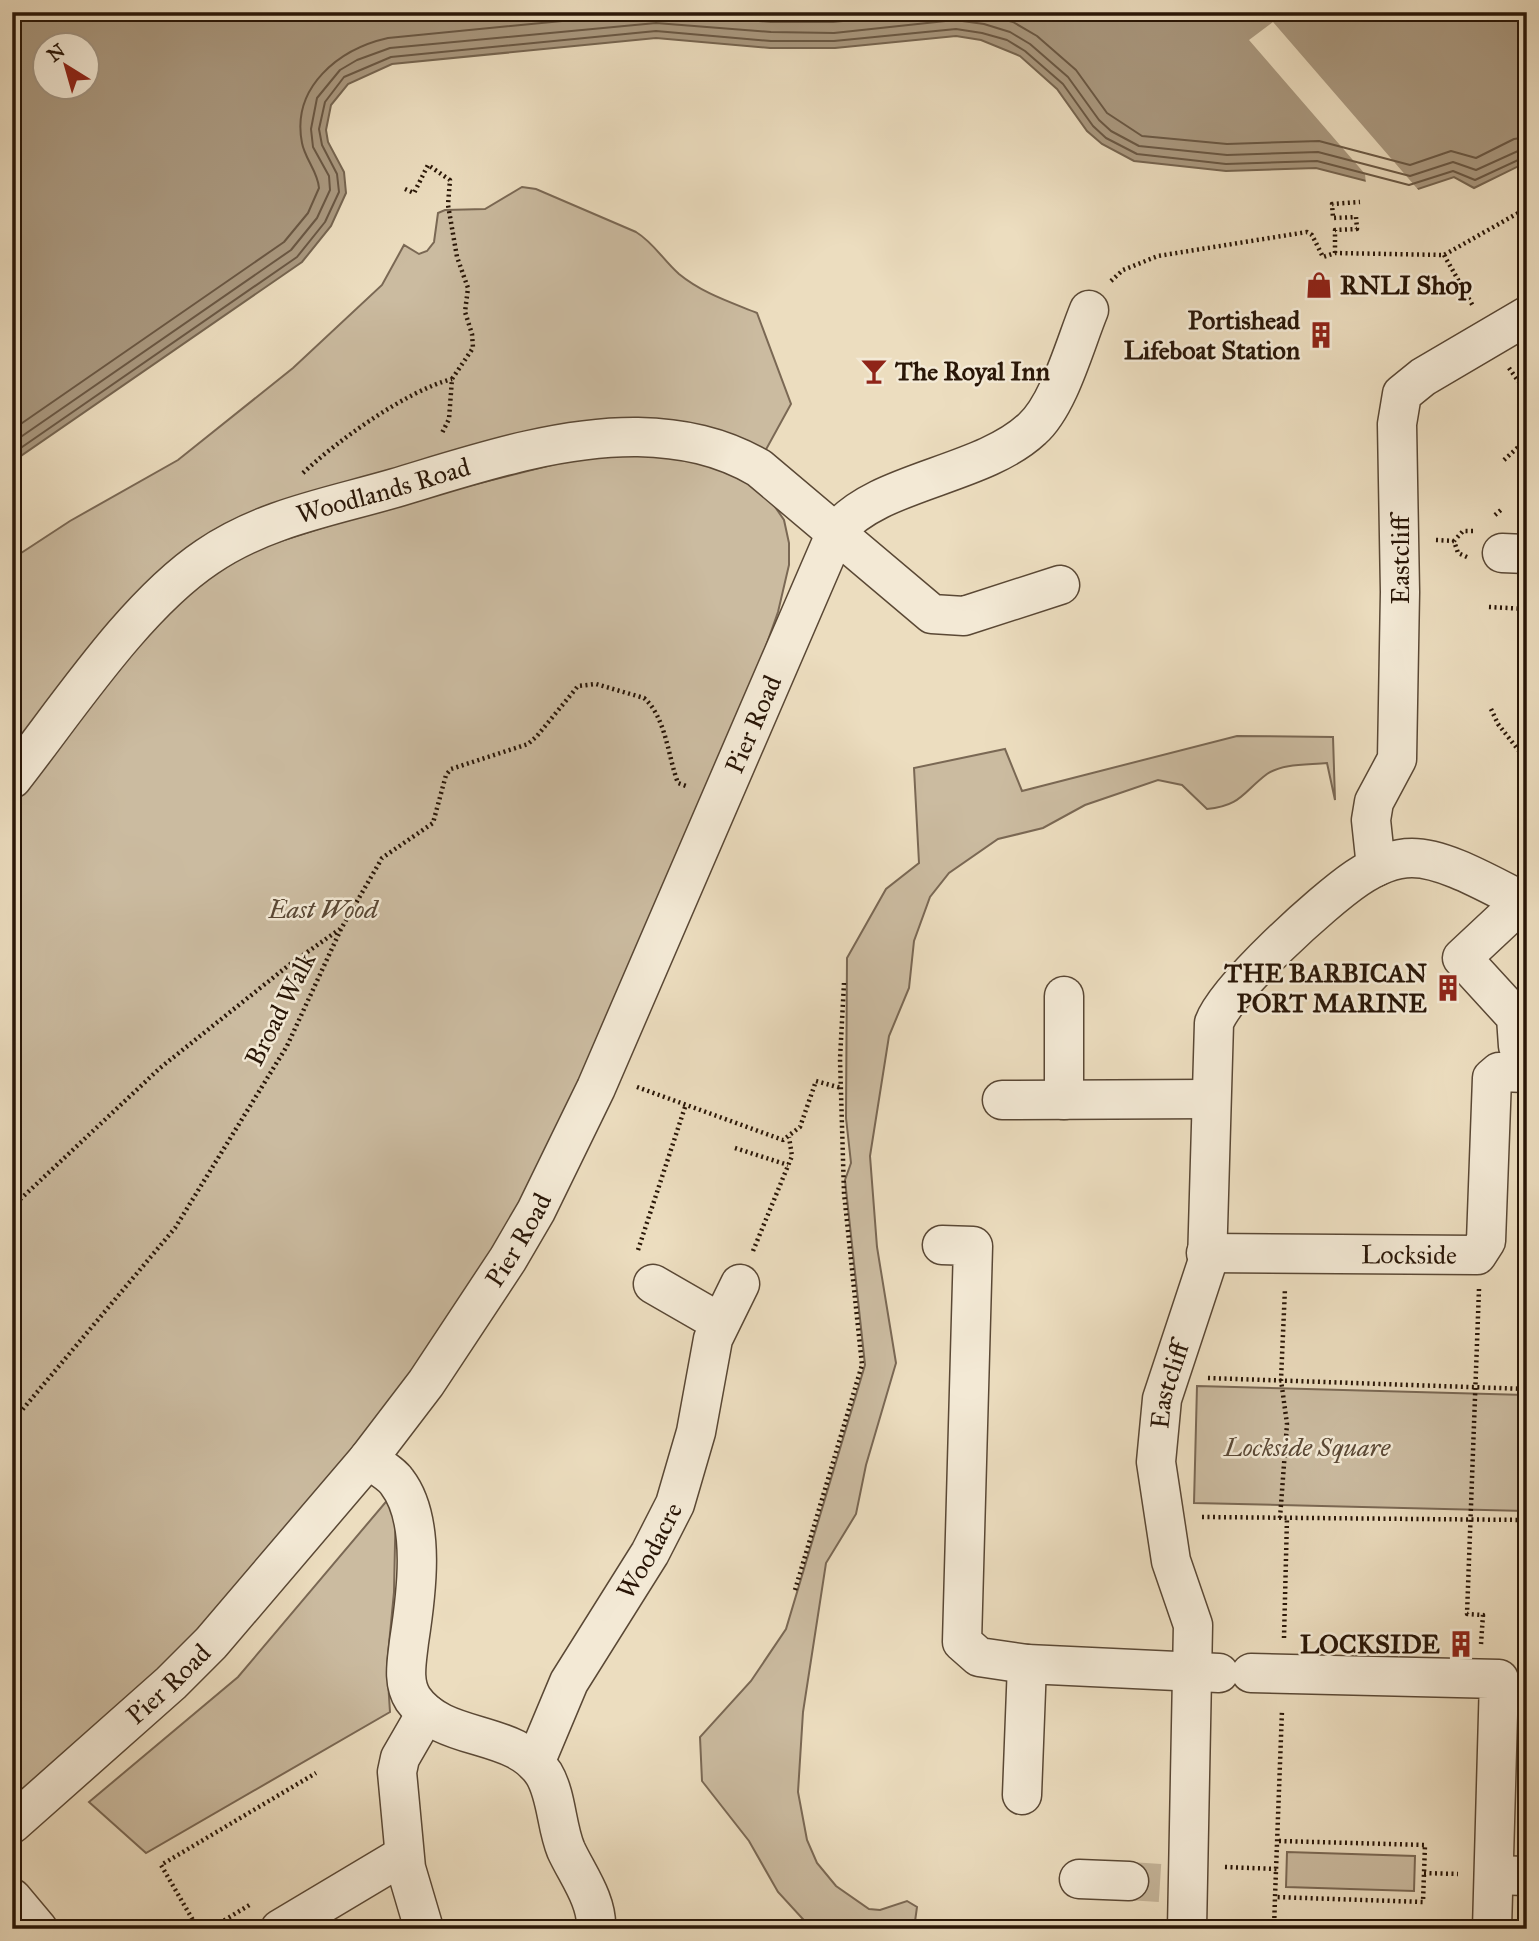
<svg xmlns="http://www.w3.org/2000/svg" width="1539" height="1941" font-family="'IM FELL Great Primer',serif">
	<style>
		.green { fill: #cbbba0; stroke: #7a6854; stroke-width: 2 }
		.water { fill: #aa9980; stroke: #766550; stroke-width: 2; fill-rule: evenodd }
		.pier { fill: #ecddbf }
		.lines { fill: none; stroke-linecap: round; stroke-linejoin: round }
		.shore { stroke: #6a5844; stroke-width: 2 }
		.minor-tunnel { stroke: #c5b59a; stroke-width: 38; stroke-dasharray: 38 19; stroke-linecap: butt }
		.minor-casing { stroke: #5a4835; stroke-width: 41 }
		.path { stroke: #291607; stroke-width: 4.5; stroke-dasharray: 2 3.5; stroke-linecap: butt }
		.minor { stroke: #f3e9d5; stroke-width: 38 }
		.labels { text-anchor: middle; stroke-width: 5; stroke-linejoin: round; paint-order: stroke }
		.poi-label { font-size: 26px; font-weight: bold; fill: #291607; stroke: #f3e9d5; text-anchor: end }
		.street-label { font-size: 26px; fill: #291607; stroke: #f3e9d5 }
		.park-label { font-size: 26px; font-style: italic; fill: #5a4835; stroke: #f3e9d5 }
	</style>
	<rect width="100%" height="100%" fill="#ecddbf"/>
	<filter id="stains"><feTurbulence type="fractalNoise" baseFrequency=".00286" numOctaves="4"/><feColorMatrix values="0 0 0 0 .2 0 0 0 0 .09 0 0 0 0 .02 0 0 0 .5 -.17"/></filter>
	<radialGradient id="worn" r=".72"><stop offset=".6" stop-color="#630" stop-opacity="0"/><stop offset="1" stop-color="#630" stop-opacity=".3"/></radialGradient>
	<path class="green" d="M522,187L536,189L636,232C654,243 663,260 679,274C702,293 730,302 757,313L791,404L763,455L730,438L278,503L12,748V559L70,521L178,460L293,368L382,285L404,245L419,254L427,251L434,242L438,213L445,210L485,209Z
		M587,456H706L767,495L784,520L789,543V565L778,612L755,677L599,1050L461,1319L211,1622L12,1812V804L137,643L197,583L253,550L400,503Z
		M1237,736L1333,737L1335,800L1327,763C1309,765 1283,763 1267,774C1243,792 1241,806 1207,809L1182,785L1158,780L1085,805L1043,828L998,839L949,873L930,897L914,941L909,988L889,1036L870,1156L877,1247L896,1363L866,1465L856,1514L826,1563L803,1712L798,1792L807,1840L817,1863L836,1886L869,1909L880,1910L907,1901L917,1907L914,1929H812L778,1892L749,1841L702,1781L700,1737L751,1681L786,1629L865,1365L845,1180L851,1163L846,1118L847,958L886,889L919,863L914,768L1005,749L1022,791Z
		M1197,1386L1527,1395V1511L1194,1503Z
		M390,1497H396L394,1592L387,1665L390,1712L146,1853L89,1802L238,1677Z
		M1287,1852L1415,1856L1414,1891L1286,1887Z"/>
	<path class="water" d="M12,12H1527V162L1474,188L1454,177L1409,192L1316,168L1226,171L1134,161L1102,144L1087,131L1057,89L1020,56L981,40L956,36L835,48H770L656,38L392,64L348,84L331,105L326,130L328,142L344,172L346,193L331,226L302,262L12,462ZM46,46H88V88H46Z"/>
	<path class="pier" d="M1273,22L1421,193L1408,195L1366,184L1365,174L1249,40Z"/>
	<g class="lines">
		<path class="shore" d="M658,12L771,22H833L931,12
			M975,12L1013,22L1037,36L1076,70L1107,113L1142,136L1227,144L1319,141L1410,165L1451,151L1476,158L1514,139L1527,137
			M12,430L284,242L308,213L319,188C318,172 305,159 302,143C291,87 339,49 388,38L655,12
			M12,443L291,250L317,218L330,190L329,176L313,147L311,129L317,98L340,70L357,60L390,48L656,23L771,32L834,33L955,20L984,24L1010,32L1030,44L1068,77L1099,120L1111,131L1139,146L1227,155L1318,152L1410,176L1453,162L1476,170L1527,147
			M12,454L297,257L325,222L339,192L337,174L322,145L319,129L325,102L344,77L391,57L656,31L771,41H834L956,29L982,33L1007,40L1025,51L1063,84L1093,126L1106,138L1137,154L1226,164L1317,161L1409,185L1453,171L1475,180L1527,156"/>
		<path class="minor-tunnel" d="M1129,1881L1160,1883"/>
		<defs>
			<g id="minor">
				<path d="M1502,553L1527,554"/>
				<path id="s1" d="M12,779C67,709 134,606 207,557C264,518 330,507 395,488C472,465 556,436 638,437C682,438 721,446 759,468L932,614L964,616L1060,585"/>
				<path d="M1376,867L1371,820L1374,802L1397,759L1400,592L1397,424L1402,394L1423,377L1527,316"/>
				<path d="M1064,996V1100"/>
				<path d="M1518,1046L1516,1017L1462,958L1523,901"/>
				<path d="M1002,1100L1209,1099"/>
				<path d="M942,1245L973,1246L962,1642L979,1657L1027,1664"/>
				<path id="s2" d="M1206,1253L1477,1255L1486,1241L1492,1078L1499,1072L1527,1073"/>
				<path d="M653,1284L719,1322"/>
				<path d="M368,1459C377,1466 391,1473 397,1482C427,1521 416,1597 409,1642C407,1661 402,1682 413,1699C444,1744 515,1728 544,1774C557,1796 556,1826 566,1850C577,1874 598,1901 596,1929"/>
				<path d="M1251,1673L1499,1679L1492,1929"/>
				<path id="s3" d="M535,1763L569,1682L650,1553L675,1504L696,1432L713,1339L740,1284"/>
				<path d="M1022,1795L1027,1664L1219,1673"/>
				<path id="s4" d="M12,1824L171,1683L211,1643L368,1459L426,1383L508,1259L536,1211L596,1088L836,532C875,481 982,476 1032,429C1059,405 1075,344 1089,310"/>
				<path d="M1494,1875L1527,1876"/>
				<path d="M1079,1879L1129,1881"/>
				<path d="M12,1898L38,1929"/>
				<path d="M280,1929L404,1855"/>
				<path d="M424,1929L406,1868L397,1772L400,1758L426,1713"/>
				<path id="s5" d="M1187,1929L1193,1625L1171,1561L1156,1462L1162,1399L1207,1263L1214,1023C1227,988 1323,901 1357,878C1372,868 1393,858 1412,858C1447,858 1495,888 1527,903"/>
			</g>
		</defs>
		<use href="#minor" class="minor-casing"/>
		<path class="path" d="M405,189L414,193L428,165L450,180L448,205L457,257L468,288L465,312L472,334L473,348L452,379L449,419L441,435
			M1335,253V230L1357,229L1356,217L1333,218L1332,204L1360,202
			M1444,255L1473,306
			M1111,281L1123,270L1158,256L1307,232L1312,235L1323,257L1335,253L1444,255L1527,208
			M1509,368L1521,385L1527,388
			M1504,460L1527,439
			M303,473C337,441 406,391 452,379
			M1495,515L1502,509
			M1436,540L1454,541
			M1467,557L1458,553L1454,541L1463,531H1473
			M1489,607L1527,609
			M1491,709L1498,724L1527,761
			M637,1087L783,1140L800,1127L816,1081L841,1088
			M735,1148L788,1165
			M12,1207L160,1068L289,965L340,929
			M638,1250L686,1104
			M753,1251L792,1156L789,1137
			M1479,1289L1467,1614L1483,1615L1481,1644
			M1208,1378L1527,1389
			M12,1422L175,1228L287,1046L341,929L382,858L433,823L446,775L451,769L528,744L537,736L578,686L596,684L644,698C666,717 668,757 678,783L686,786
			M1202,1517L1527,1520
			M1280,1518L1287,1424L1281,1380L1285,1288
			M795,1590L862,1365L844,1193L840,1059L844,983
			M1284,1638L1287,1518
			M1279,1841L1425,1845L1423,1902L1275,1897L1282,1710
			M1225,1867L1277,1869
			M1424,1873L1458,1874
			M198,1929L161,1865L316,1773
			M210,1929L251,1904
			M1274,1929L1275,1897"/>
		<use href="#minor" class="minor"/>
	</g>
	<defs>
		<symbol id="shop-bare" viewBox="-9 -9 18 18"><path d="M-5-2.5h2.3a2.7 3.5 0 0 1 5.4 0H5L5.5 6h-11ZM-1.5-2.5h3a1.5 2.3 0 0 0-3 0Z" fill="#8f2418" stroke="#f3e9d5" stroke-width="2.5" paint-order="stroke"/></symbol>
		<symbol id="building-bare" viewBox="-9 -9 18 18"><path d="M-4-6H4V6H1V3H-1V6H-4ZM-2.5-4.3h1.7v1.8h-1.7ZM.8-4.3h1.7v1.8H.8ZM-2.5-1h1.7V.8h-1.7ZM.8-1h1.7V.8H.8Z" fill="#8f2418" stroke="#f3e9d5" stroke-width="2.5" paint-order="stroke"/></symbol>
		<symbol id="bar-bare" viewBox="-9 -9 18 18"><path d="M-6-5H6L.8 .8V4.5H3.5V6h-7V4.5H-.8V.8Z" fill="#8f2418" stroke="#f3e9d5" stroke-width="2.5" paint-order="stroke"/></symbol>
	</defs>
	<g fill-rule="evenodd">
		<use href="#shop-bare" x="1300" y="266" width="38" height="38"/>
		<use href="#building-bare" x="1302" y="316" width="38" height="38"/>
		<use href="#bar-bare" x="855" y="352" width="38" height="38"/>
		<use href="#building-bare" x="1429" y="969" width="38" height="38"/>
		<use href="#building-bare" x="1442" y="1625" width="38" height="38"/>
	</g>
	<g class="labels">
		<g class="poi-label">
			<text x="1340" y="294" text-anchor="start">RNLI Shop</text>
			<text x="1300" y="329">Portishead<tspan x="1300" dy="30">Lifeboat Station</tspan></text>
			<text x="895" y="380" text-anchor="start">The Royal Inn</text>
			<text x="1427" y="982">THE BARBICAN<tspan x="1427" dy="30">PORT MARINE</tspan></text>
			<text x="1440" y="1653">LOCKSIDE</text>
		</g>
		<g class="street-label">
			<text dy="9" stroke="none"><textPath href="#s1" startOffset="486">Woodlands Road</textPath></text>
			<text transform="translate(1400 560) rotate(-90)" y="9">Eastcliff</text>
			<text dy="9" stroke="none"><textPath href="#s4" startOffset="1344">Pier Road</textPath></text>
			<text transform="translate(280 1009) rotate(-63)" y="9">Broad Walk</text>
			<text dy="9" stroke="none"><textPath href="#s4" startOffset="777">Pier Road</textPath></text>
			<text dy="9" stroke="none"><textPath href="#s2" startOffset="203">Lockside</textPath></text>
			<text dy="9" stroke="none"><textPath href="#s5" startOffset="550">Eastcliff</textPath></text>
			<text dy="9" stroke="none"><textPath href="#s3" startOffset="242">Woodacre</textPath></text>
			<text dy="9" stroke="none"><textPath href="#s4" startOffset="210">Pier Road</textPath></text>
		</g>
		<g class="park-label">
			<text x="323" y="918">East Wood</text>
			<text x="1307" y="1456">Lockside Square</text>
		</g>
	</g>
	<rect width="1539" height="1941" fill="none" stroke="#ecddbf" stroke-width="42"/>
	<rect x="14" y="14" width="1511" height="1913" fill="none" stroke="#291607" stroke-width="3.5"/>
	<rect x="21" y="21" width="1497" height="1899" fill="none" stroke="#291607" stroke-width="2"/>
	<g transform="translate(66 66) rotate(323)"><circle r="33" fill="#f3e9d5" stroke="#a29583" stroke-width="2"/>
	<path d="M0-5L12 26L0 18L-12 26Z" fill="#8f2418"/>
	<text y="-10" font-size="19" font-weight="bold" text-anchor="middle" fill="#291607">N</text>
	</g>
	<rect width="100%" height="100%" filter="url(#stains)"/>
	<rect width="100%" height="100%" fill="url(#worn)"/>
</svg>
